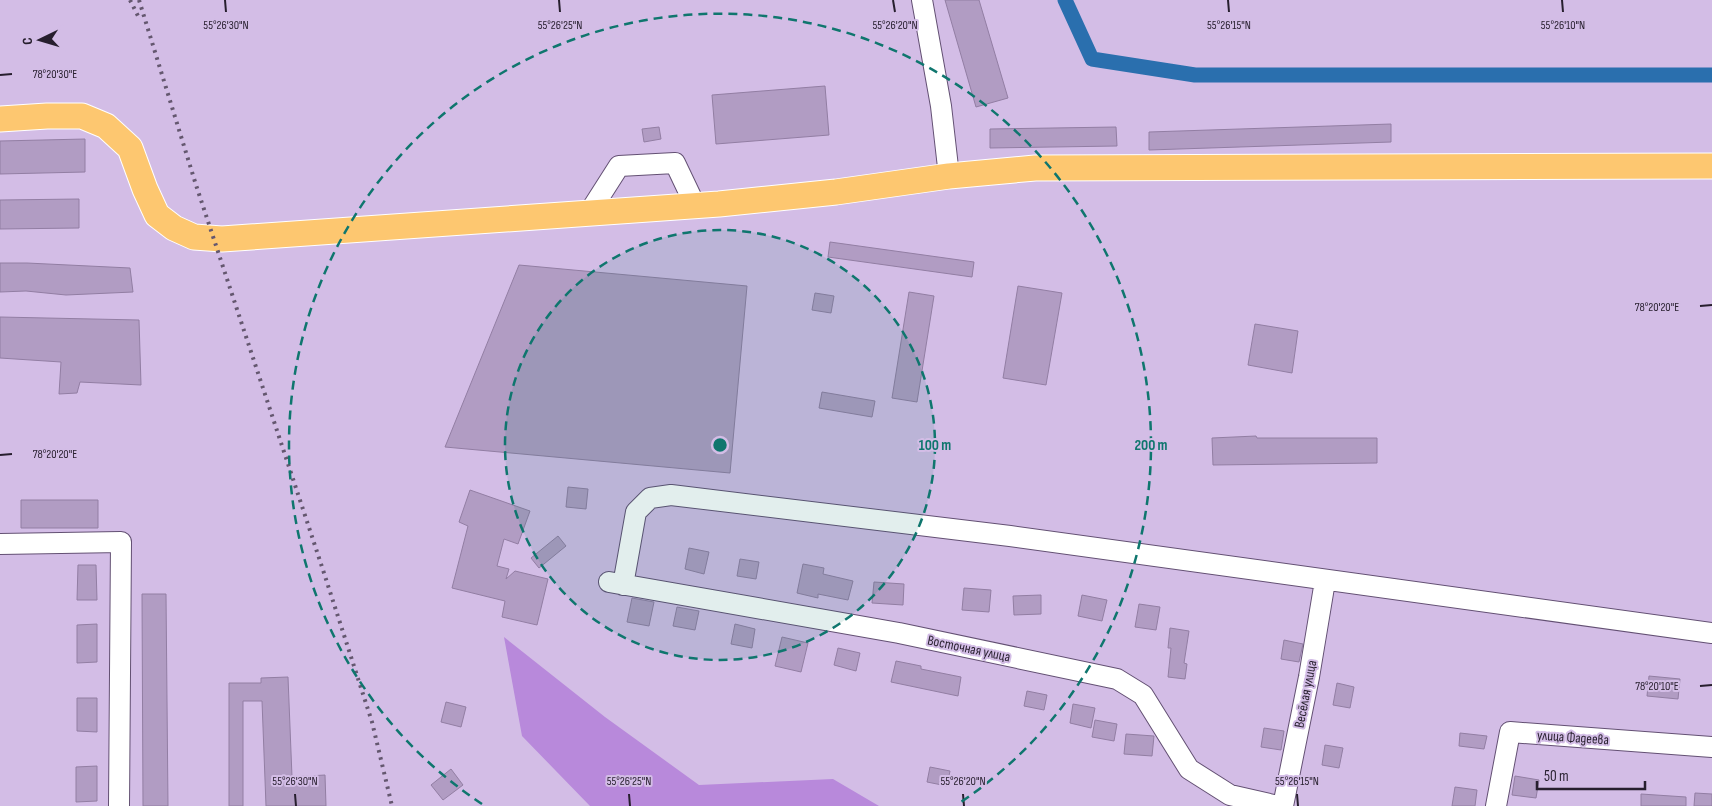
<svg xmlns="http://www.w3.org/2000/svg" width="1712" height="806" font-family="'Sofia Sans Condensed',sans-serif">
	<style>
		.green { fill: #b889db }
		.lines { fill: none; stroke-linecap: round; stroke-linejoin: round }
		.canal { stroke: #2a6fae; stroke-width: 15 }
		.building { fill: #b19cc3; stroke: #927ea3 }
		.minor-casing { stroke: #635073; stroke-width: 22 }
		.major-casing { stroke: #fff; stroke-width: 27 }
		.minor { stroke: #fff; stroke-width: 20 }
		.major { stroke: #fdc770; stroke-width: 25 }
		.rail { stroke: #64576f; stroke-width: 4; stroke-dasharray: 2.5 5; stroke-linecap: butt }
		.ticks { fill: none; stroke: #271f2e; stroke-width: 2 }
		.ring { fill: none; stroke: #0f766e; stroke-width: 2.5; stroke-dasharray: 9 6 }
		.labels { text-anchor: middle; stroke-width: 4; stroke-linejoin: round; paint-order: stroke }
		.street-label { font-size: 14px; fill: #271f2e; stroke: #d3bde6 }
		.ticks-label { font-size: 12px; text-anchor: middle; fill: #271f2e; stroke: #d3bde6; stroke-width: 4; stroke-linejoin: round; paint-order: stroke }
		.centre { fill: #0f766e; stroke: #d3bde6; stroke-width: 2.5 }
		.ring-label { font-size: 15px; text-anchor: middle; font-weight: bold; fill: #0f766e; stroke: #d3bde6; stroke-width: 4; stroke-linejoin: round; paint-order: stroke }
	</style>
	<rect width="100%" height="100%" fill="#d3bde6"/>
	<path class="green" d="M504,637L605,717L699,785L833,779L879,806H590L522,736Z"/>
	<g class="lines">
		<path class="canal" d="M1065,0L1092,59L1195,75H1712"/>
	</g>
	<path class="building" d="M945,0H979L1008,98L976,107Z
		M825,86L829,135L716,144L712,95Z
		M1391,124V142L1149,150V132Z
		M659,127L661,139L644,142L642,129Z
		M1116,127L1117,146L990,148V129Z
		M85,139V172L0,174V141Z
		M79,199V228L0,229V200Z
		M830,242L974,262L972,277L828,257Z
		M0,263H27L130,268L133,292L66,295L26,291L0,292Z
		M519,265L747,286L730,473L445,447Z
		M1018,286L1062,293L1046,385L1003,378Z
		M909,292L934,296L917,402L892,398Z
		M815,293L834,296L831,313L812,310Z
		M0,317L139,320L141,385L80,382L77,393L59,394L61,362L0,358Z
		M1255,324L1298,331L1292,373L1248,365Z
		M822,392L875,401L872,417L819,408Z
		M1256,436L1257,438H1377V463L1213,465L1212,438Z
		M568,487L588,489L586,509L566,507Z
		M470,490L530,511L518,544L504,539L497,566L509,569L506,579L515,571L548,579L537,625L502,617L505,601L452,588L468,526L459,522Z
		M21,500H98V528H21Z
		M558,536L566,546L539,568L531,558Z
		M689,548L709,552L704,574L685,569Z
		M740,559L759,562L756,579L737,576Z
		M803,564L824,568L823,574L853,581L848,600L818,594V598L797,593Z
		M78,565H96L97,600H77Z
		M874,582L904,584L903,605L872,603Z
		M964,588L991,590L989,612L962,610Z
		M142,594H166L168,806H143Z
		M1041,595V614L1014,615L1013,596Z
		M1082,595L1107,600L1102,621L1078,616Z
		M632,598L654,602L649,626L627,622Z
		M1139,604L1160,607L1156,630L1135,627Z
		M677,607L699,611L695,630L673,626Z
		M97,624V662L77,663V625Z
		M735,624L755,629L752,648L731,644Z
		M1170,628L1189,631L1184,663L1187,664L1185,679L1168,677L1171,648H1168Z
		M782,637L808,643L801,672L775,666Z
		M1284,640L1303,644L1299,662L1281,659Z
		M838,648L860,653L856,671L834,665Z
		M896,661L921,666V669L961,677L958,696L891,682Z
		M1649,676L1680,679L1678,699L1647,696Z
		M288,677L292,777L325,775L326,806H266L262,701H243V806H229V683H261V678Z
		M1337,683L1354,687L1350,708L1333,705Z
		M1027,691L1047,695L1044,710L1024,706Z
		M77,698H97V732L77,731Z
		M446,702L466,707L461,727L441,722Z
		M1073,704L1095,708L1091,728L1070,723Z
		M1095,720L1117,724L1114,741L1092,737Z
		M1264,728L1284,731L1281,750L1261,747Z
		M1460,733L1487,736L1484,749L1459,746Z
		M1126,734L1154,736L1152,756L1124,754Z
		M1325,745L1343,748L1339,768L1322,765Z
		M97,766V801L76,802V767Z
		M930,767L950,771L947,786L927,782Z
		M451,769L463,785L443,800L431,785Z
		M1515,776L1539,780L1536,798L1512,795Z
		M1455,787L1477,790L1475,806H1452Z
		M1695,793L1712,794V806H1694Z
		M1641,794L1686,797V806H1641Z"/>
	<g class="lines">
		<defs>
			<path id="minor" d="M922,0L941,106L949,176
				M589,213L619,166L675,163L695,205
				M0,544L121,542L119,806
				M609,582L899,633L1117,679L1143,695L1189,769L1230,795L1278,806
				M623,585L636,512L650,498L671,495L1010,536L1712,633
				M1283,806L1309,677L1325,581
				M1496,806L1510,732L1712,747"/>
			<path id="major" d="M0,119L47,116H82L106,126L130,148L145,189L157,215L174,228L194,237L222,239L719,204L836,192L949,176L1035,168L1712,166"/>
		</defs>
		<use href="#minor" class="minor-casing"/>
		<use href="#major" class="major-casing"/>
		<use href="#minor" class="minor"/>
		<use href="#major" class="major"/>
		<path class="rail" d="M130,0L139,18
			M139,0L196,185L323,570L372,722L392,806"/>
	</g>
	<path class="ticks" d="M225,0L226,12M559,0L560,12M893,0L895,12M1228,0L1229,12M1562,0L1563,12M0,75L12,74M1700,306L1712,305M0,455L12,454M1700,686L1712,685M295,794L296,806M629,794L630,806M963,794L964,806M1297,794L1298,806"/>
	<circle cx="720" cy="445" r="215" fill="#0f766e" fill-opacity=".12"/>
	<g class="ring">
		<circle cx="720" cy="445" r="215"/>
		<path d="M482 804A431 431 0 1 1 958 804"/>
	</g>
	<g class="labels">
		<g class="street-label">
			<text transform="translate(969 648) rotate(12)" y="5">Восточная улица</text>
			<text transform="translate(1305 694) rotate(-79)" y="5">Весёлая улица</text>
			<text transform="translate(1573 737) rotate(4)" y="5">улица Фадеева</text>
		</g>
	</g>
	<g class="ticks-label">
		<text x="226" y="29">55°26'30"N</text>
		<text x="560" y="29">55°26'25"N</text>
		<text x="895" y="29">55°26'20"N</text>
		<text x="1229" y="29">55°26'15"N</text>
		<text x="1563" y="29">55°26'10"N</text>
		<text x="55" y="78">78°20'30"E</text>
		<text x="1657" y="311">78°20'20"E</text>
		<text x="55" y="458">78°20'20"E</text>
		<text x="1657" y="690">78°20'10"E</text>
		<text x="295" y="785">55°26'30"N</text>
		<text x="629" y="785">55°26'25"N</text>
		<text x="963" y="785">55°26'20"N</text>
		<text x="1297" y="785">55°26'15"N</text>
	</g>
	<circle cx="720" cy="445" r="8" class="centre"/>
	<g class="ring-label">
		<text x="935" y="450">100 m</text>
		<text x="1151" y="450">200 m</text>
	</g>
	<g transform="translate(40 40) rotate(265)" stroke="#d3bde6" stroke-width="4" paint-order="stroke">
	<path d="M0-4L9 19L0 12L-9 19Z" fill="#271f2e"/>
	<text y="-8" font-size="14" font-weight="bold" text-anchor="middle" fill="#271f2e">С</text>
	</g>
	<path d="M1537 781v8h108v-8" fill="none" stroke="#271f2e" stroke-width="2.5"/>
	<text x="1544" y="781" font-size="15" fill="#271f2e" stroke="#d3bde6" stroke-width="4" paint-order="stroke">50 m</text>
</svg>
